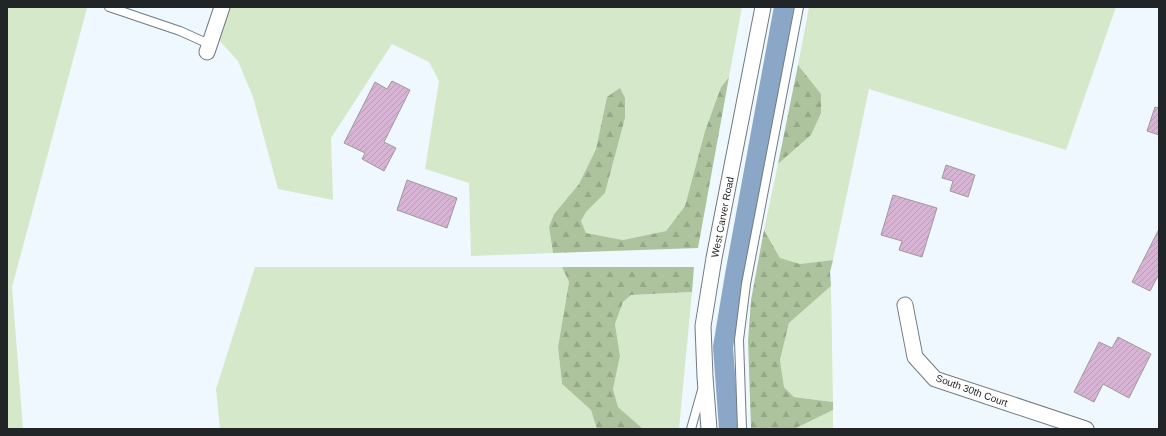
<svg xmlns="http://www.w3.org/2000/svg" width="1166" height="436" font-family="Helvetica,sans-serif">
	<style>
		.grass { fill: #d5e8c9 }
		.forest { fill: url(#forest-firs) }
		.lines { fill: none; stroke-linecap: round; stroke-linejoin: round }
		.canal { stroke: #8ba7c8; stroke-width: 20 }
		.building { fill: url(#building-hatch); stroke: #9f989e }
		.service-casing { stroke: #727a80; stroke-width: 10 }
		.minor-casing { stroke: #727a80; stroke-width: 17 }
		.service { stroke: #fff; stroke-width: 8 }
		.minor { stroke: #fff; stroke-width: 15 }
		.labels { text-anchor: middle; stroke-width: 4; stroke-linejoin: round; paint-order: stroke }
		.street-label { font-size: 10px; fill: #222528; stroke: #fff }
	</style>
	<defs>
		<pattern id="forest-firs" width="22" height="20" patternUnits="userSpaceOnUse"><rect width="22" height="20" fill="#acc39d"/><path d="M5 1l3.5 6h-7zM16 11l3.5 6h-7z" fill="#94a787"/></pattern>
		<pattern id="building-hatch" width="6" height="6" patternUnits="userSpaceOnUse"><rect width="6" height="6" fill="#d7b4d3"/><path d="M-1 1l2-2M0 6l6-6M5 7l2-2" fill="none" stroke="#b89bb5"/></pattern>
	</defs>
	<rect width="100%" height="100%" fill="#f0f8ff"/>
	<path class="grass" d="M7,7H84L87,8L12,287L23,429H7Z
		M228,7H742L729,77L721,87L705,131L685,206L666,231L623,240L586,233L581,221L586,212L605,193L625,118V98L607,97L596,149L579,184L554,214L549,227L553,253L471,256L469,183L425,169L439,81L429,62L392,44L331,138L333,200L278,189L253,97L238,61L217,38Z
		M809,7H1116L1066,150L869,89L833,260L800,264L780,258L764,230L778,164L811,135L821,94L798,65Z
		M255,267H562L569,282L558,347L562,384L591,410L597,429H220L216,389Z
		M831,286L833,402L794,397L784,387L780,360L789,323Z
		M692,292L679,429H643L618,407L613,389L620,356L615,324L623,302L631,295Z
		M833,410V429H794Z"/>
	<path class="forest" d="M798,65L821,94V113L811,135L778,164Z
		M729,77L698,248L553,253L549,227L554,214L579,184L596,149L607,97L620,88L625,98V118L605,193L586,212L581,221L586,233L623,240L666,231L685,206L705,131L721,87Z
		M764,230L780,258L800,264L833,260L830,272L831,286L789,323L780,360L784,387L794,397L833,402V410L794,429H751L748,341L751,300Z
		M562,267H694L692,292L631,295L623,302L615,324L620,356L613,389L618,407L643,429H597L591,410L562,384L558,347L569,282Z"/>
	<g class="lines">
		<path class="canal" d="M729,429L723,347L735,275L784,7"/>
	</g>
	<path class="building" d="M392,81L410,90L384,142L396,148L384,171L362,159L365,153L344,143L375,82L387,89Z
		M1155,107L1159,108V135L1147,131Z
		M946,165L975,175L968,197L950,191L953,181L942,178Z
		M407,180L457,198L447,228L397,210Z
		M893,195L937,208L922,257L899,250L902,241L881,235Z
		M1159,229V274L1150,291L1132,282Z
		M1118,337L1151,354L1129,398L1103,384L1094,402L1074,392L1099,342L1112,348Z"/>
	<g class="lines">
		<defs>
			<path id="service" d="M109,7L180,31L209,44
				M691,429L702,390
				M742,429L739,340L746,284L799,7"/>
			<path id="minor" d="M207,52L222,7
				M905,305L915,357L935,379L1086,429
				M709,429L705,377L703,326L714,258L763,7"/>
		</defs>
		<use href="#service" class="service-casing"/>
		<use href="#minor" class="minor-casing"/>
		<use href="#service" class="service"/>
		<use href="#minor" class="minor"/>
	</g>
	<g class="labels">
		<g class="street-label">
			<text transform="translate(722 217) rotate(-79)" y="4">West Carver Road</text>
			<text transform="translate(972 390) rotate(20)" y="4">South 30th Court</text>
		</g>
	</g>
	<rect width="1166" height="436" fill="none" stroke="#222528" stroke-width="16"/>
</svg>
